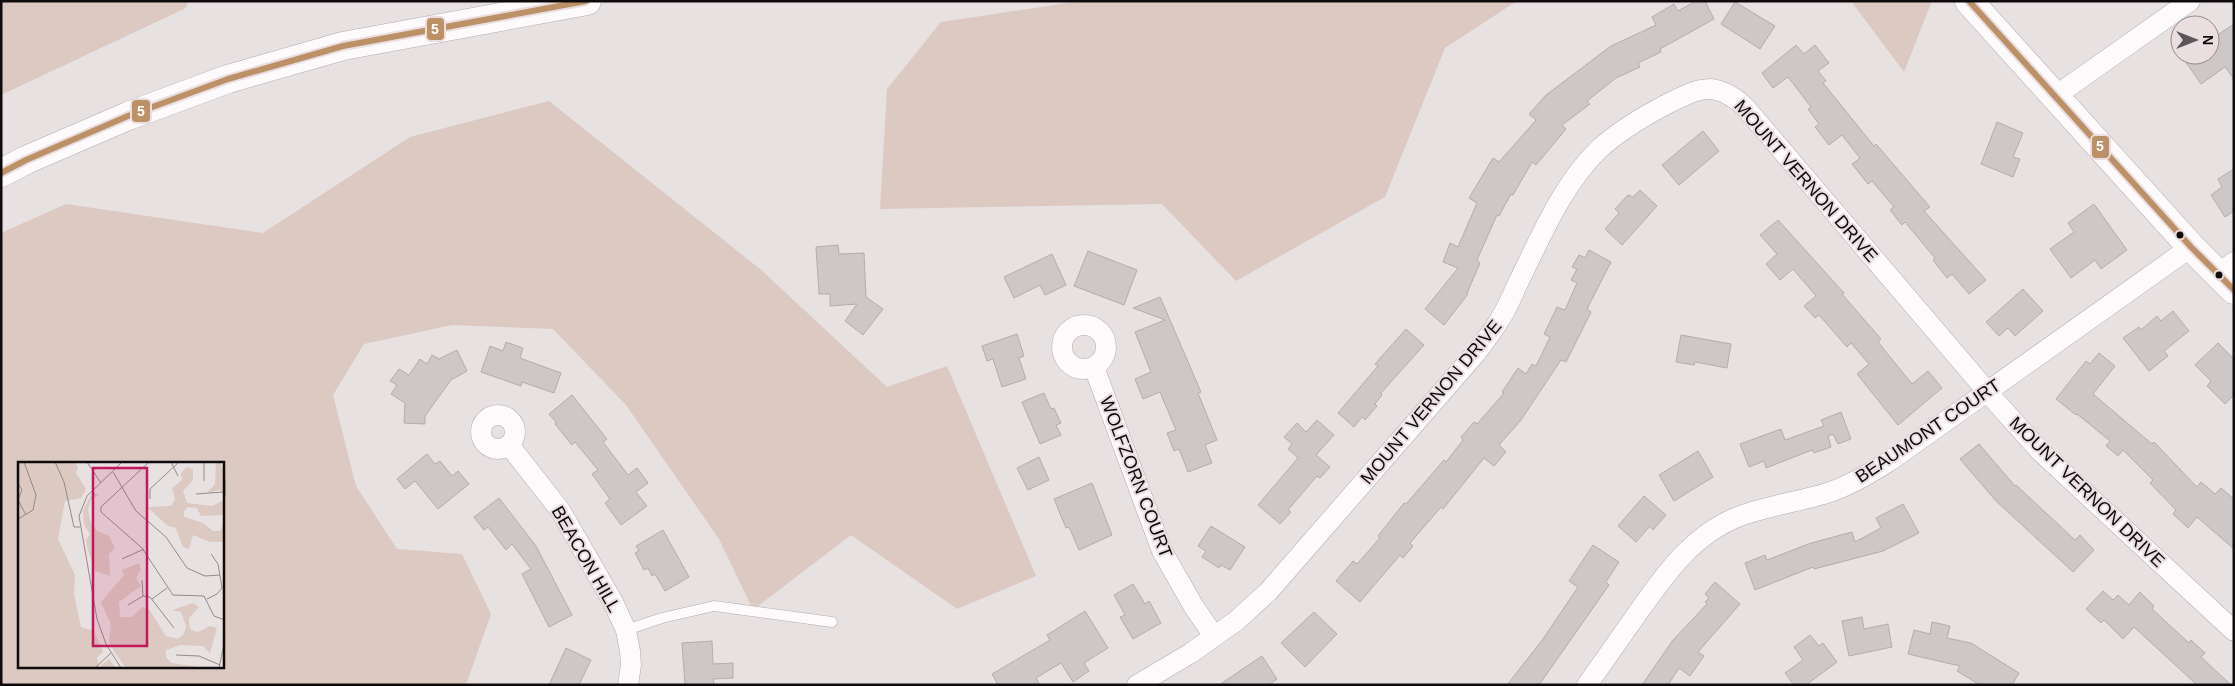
<svg xmlns="http://www.w3.org/2000/svg" width="2235" height="686" font-family="Arial,sans-serif">
	<style>
		.green { fill: #dcc9c1; fill-rule: evenodd }
		.building { fill: #cdc7c7; stroke: #b3aeae }
		.lines { fill: none; stroke-linecap: round; stroke-linejoin: round }
		.service-casing { stroke: #b1acad; stroke-width: 11 }
		.minor-casing { stroke: #b1acad; stroke-width: 21 }
		.secondary-casing { stroke: #b1acad; stroke-width: 29 }
		.service { stroke: #fcfafb; stroke-width: 10 }
		.minor { stroke: #fcfafb; stroke-width: 20 }
		.secondary { stroke: #fcfafb; stroke-width: 28 }
		.bus-1-casing { stroke: #ebdee0; stroke-width: 10 }
		.bus-1 { stroke: #bc9168; stroke-width: 6 }
		.bus-dot { fill: #0f0b0c; stroke: #ebdee0; stroke-width: 2 }
		.labels { text-anchor: middle; stroke-width: 4; stroke-linejoin: round; paint-order: stroke }
		.street-label { font-size: 18px; fill: #0f0b0c; stroke: #ebdee0 }
		.inset-road { fill: none; stroke: #918b8c; stroke-width: 1 }
		.view { fill: #c2185b; fill-opacity: 0.15; stroke: #c2185b; stroke-width: 2.5 }
		.inset-edge { fill: none; stroke: #0f0b0c; stroke-width: 2.5 }
		.line-badge { stroke: #ebdee0; stroke-width: 2 }
		.badge-label { font-size: 14px; text-anchor: middle; font-weight: bold; fill: #fff }
	</style>
	<rect width="100%" height="100%" fill="#e8e1e2"/>
	<path class="green" d="M1,1H188L186,8L1,95Z
		M1081,1H1517L1445,48L1385,197L1236,281L1162,204L880,209L887,89L941,22Z
		M1851,1H1932L1904,72Z
		M549,101L760,269L887,387L947,366L1036,576L957,609L851,535L753,610L719,539L626,405L553,329L452,325L364,344L333,395L356,486L397,549L462,554L491,614L466,685H1V233L66,204L263,233L410,137ZM19,463H222V667H19Z"/>
	<path class="building" d="M1696,1H1705L1714,19L1660,49L1661,52L1638,63L1640,67L1616,78L1587,101L1590,104L1562,125L1566,129L1536,165L1532,162L1513,195L1511,194L1499,216L1497,215L1477,260L1480,263L1467,293L1468,294L1444,325L1425,309L1458,268L1443,262L1450,243L1458,247L1477,203L1469,198L1493,158L1499,162L1536,120L1529,114L1546,95L1611,46L1656,25L1652,17L1674,4L1678,11Z
		M1735,2L1775,26L1760,49L1721,24Z
		M2234,24V79L2225,67L2201,84L2181,55H2210V40Z
		M1796,45L1804,54L1815,45L1829,63L1818,71L1826,81L1823,83L1874,146L1876,144L1930,207L1924,211L1986,280L1969,294L1952,274L1947,278L1933,260L1935,258L1905,222L1902,225L1890,210L1894,207L1872,181L1868,184L1852,164L1860,158L1842,135L1829,145L1815,127L1819,124L1808,109L1811,107L1788,77L1773,88L1762,73Z
		M1997,122L2023,133L2013,157L2020,159L2013,177L1981,164Z
		M1703,131L1719,151L1679,185L1662,165Z
		M2234,169V211L2225,217L2211,195L2222,187L2218,179Z
		M1640,190L1657,206L1622,245L1605,229L1619,213L1615,209L1628,195L1633,197Z
		M2094,204L2127,250L2101,269L2095,260L2071,278L2050,249L2074,232L2068,223Z
		M1778,220L1844,293L1842,294L1881,339L1878,342L1912,384L1928,371L1942,388L1898,425L1857,374L1869,364L1851,343L1847,347L1819,315L1815,318L1804,306L1816,296L1793,269L1780,280L1766,264L1777,254L1760,235Z
		M838,245L839,254L864,253L866,297L883,309L863,335L845,321L857,304L830,306V294H819L816,247Z
		M1589,250L1611,262L1587,309L1591,312L1566,362L1561,360L1521,420L1499,445L1506,452L1494,466L1484,458L1443,509L1441,507L1410,543L1413,546L1403,558L1400,555L1360,602L1336,581L1353,561L1357,564L1380,538L1378,536L1404,503L1406,504L1444,460L1446,462L1463,440L1461,437L1474,422L1477,424L1504,393L1502,392L1518,368L1526,374L1532,364L1536,366L1550,337L1544,334L1557,307L1565,310L1577,283L1571,280L1577,269L1572,267L1579,255L1585,258Z
		M1088,251L1137,270L1124,305L1074,286Z
		M1052,254L1066,285L1045,295L1040,285L1014,298L1004,277Z
		M2023,289L2043,311L2015,336L2008,328L1999,336L1986,322Z
		M1160,297L1201,392L1198,393L1217,440L1205,445L1212,463L1188,472L1179,449L1174,451L1167,433L1176,430L1160,392L1143,399L1135,379L1151,372L1135,332L1165,320L1133,308Z
		M2173,311L2189,331L2164,351L2168,356L2149,371L2123,338L2139,327L2141,330L2157,316L2161,321Z
		M1406,329L1424,345L1381,393L1382,395L1375,404L1377,406L1365,420L1362,417L1354,427L1338,413L1378,366L1375,364Z
		M1017,334L1024,356L1019,358L1026,379L1002,387L993,359L987,361L982,346Z
		M1681,335L1731,344L1727,368L1695,362L1694,365L1676,362Z
		M506,342L523,348L520,358L561,373L554,393L522,382L521,386L481,372L490,346L503,351Z
		M2218,343L2234,359V395L2225,404L2207,386L2211,381L2195,365Z
		M457,350L467,371L451,380L425,416V424L404,423L405,403L391,394L397,385L390,381L399,369L409,375L420,359L427,364L432,355L439,359Z
		M2099,353L2115,366L2093,394L2152,444L2154,442L2197,487L2201,482L2215,494L2221,488L2234,499V549L2197,517L2188,528L2173,514L2176,510L2150,483L2153,480L2123,450L2118,456L2106,446L2110,441L2077,414L2076,415L2056,399L2086,361L2090,364Z
		M1044,393L1051,409L1054,408L1061,423L1056,425L1061,435L1040,444L1022,402Z
		M572,395L607,439L603,442L628,475L637,468L648,483L636,492L647,506L621,525L605,503L610,499L592,474L598,470L575,442L572,445L555,424L556,422L549,414Z
		M1841,412L1851,439L1838,444L1833,434L1828,436L1831,447L1814,453L1812,450L1766,468L1764,461L1749,467L1740,444L1781,429L1785,440L1824,426L1821,420Z
		M1317,420L1334,435L1316,455L1330,467L1320,478L1317,476L1288,510L1291,512L1280,524L1258,505L1298,458L1288,449L1292,444L1284,437L1297,423L1306,432Z
		M1979,444L2015,486L2016,485L2075,540L2080,535L2094,550L2073,572L1996,501L1960,459Z
		M1698,451L1713,477L1674,501L1659,475Z
		M427,454L435,464L440,461L452,476L458,471L469,484L438,509L415,481L405,489L397,479Z
		M1039,457L1049,480L1028,490L1017,468Z
		M1092,483L1112,535L1079,550L1069,527L1066,528L1054,499Z
		M1644,496L1666,515L1653,530L1650,526L1636,542L1618,526Z
		M499,498L536,546L572,615L549,627L522,574L531,569L512,544L506,550L488,527L484,530L474,517Z
		M1903,504L1919,533L1883,551L1814,569L1813,567L1755,590L1745,563L1765,555L1767,560L1811,543L1852,532L1855,542L1881,528L1876,518Z
		M1211,526L1245,547L1230,570L1221,565L1219,568L1202,557L1206,551L1198,546Z
		M663,530L689,577L665,591L655,574L652,576L648,568L644,570L635,553L639,551L636,546Z
		M1593,545L1619,562L1606,582L1609,585L1539,685H1507L1543,639L1578,587L1569,581Z
		M1715,582L1740,604L1698,652L1704,656L1690,676L1679,668L1668,685H1642L1673,640L1707,604L1705,602L1709,598L1705,594Z
		M1133,584L1145,604L1149,601L1161,623L1133,639L1120,617L1125,615L1114,595Z
		M2103,591L2113,600L2118,595L2129,605L2140,592L2154,606L2152,609L2189,643L2191,640L2205,653L2201,657L2231,685H2197L2134,627L2123,639L2104,620L2101,623L2086,609Z
		M1085,611L1108,648L1084,663L1089,671L1073,682L1061,663L1036,678L1040,685H998L992,674L1050,640L1047,635Z
		M1314,612L1337,634L1305,667L1281,643Z
		M1862,617L1864,629L1888,624L1892,647L1849,656L1842,621Z
		M1932,622L1950,626L1947,638L1971,643L2019,673L2012,685H1980L1957,671L1960,666L1908,654L1914,630L1930,634Z
		M1810,635L1819,646L1823,643L1837,662L1806,685H1794L1785,673L1803,660L1794,647Z
		M712,641L713,664L733,663V678L713,679L714,684L707,685H685L682,643Z
		M566,648L591,660L579,685H549Z
		M1262,656L1277,679L1268,685H1219Z"/>
	<g class="lines">
		<defs>
			<path id="service" d="M626,630L662,618L714,606L832,622"/>
			<path id="minor" d="M2054,97L2190,1
				M2217,275L2234,262
				M1062 347a22 22 0 1 1 44 0a22 22 0 1 1-44 0Z
				M1094,367L1162,551L1194,607L1214,636
				M481 432a17 17 0 1 1 34 0a17 17 0 1 1-34 0Z
				M509,445L560,510L613,602L626,630L630,651L631,665L628,685
				M1137,685L1191,653L1236,621L1268,592L1476,353C1484,342 1493,331 1500,319C1507,309 1512,296 1517,285C1540,239 1561,186 1599,149C1620,130 1644,116 1669,103C1701,87 1715,81 1744,106L1997,403L2041,452L2234,631
				M1587,685C1604,661 1621,637 1637,614C1665,574 1693,534 1740,516C1767,506 1796,502 1824,494C1848,487 1870,473 1891,460L2191,247"/>
			<path id="secondary" d="M1969,1L2191,247L2234,290
				M1,173L26,160L128,116L228,79L343,46L587,1"/>
		</defs>
		<use href="#service" class="service-casing"/>
		<use href="#minor" class="minor-casing"/>
		<use href="#secondary" class="secondary-casing"/>
		<use href="#service" class="service"/>
		<use href="#minor" class="minor"/>
		<use href="#secondary" class="secondary"/>
		<defs>
			<path id="bus-1" d="M1969,1L2191,247L2234,290
				M1,173L26,160L128,116L228,79L343,46L586,1"/>
		</defs>
		<use href="#bus-1" class="bus-1-casing"/>
		<use href="#bus-1" class="bus-1"/>
	</g>
	<g class="bus-dot">
		<circle cx="2180" cy="235" r="4.5"/>
		<circle cx="2219" cy="275" r="4.5"/>
	</g>
	<g class="labels">
		<g class="street-label">
			<text transform="translate(1806 181) rotate(49)" y="6">MOUNT VERNON DRIVE</text>
			<text transform="translate(1431 402) rotate(-50)" y="6">MOUNT VERNON DRIVE</text>
			<text transform="translate(1928 431) rotate(-34)" y="6">BEAUMONT COURT</text>
			<text transform="translate(1136 477) rotate(69)" y="6">WOLFZORN COURT</text>
			<text transform="translate(2087 492) rotate(44)" y="6">MOUNT VERNON DRIVE</text>
			<text transform="translate(586 559) rotate(60)" y="6">BEACON HILL</text>
		</g>
	</g>
	<g transform="translate(18 462)">
		<rect width="206" height="206" fill="#e8e1e2"/>
		<path d="M0,0H57L60,5L58,11L68,27L63,36L47,39L40,77L57,113L56,132L63,165L76,169L85,190L79,195L81,205L91,197L98,206H0ZM198,0H202L206,10V31L202,28L189,31L197,22ZM169,5L175,7V18L165,29L169,41L194,44L206,38V53L183,54L179,46L170,45L166,49V55L185,61L195,69H202L206,61V91L205,80H192L175,73L171,87L165,85L158,66L150,64L129,45L153,44L157,37L154,26L164,18L163,11ZM75,30L81,33L73,38L70,47L72,59L79,69L91,74L97,86L91,92L92,114L77,109L70,88L68,78L72,72L66,63L65,48ZM121,101L123,108L118,116L123,124L101,140L102,155H114L124,145L131,147L148,174L160,177L166,172L168,164L163,150L154,148L175,141L181,145L171,156V162L173,168L180,170L192,164L199,166L192,191L185,184L162,183L148,188V195L153,201L188,206H108L97,191L91,179L93,163L83,140L106,113L104,108Z" fill="#dcc9c1"/>
		<path class="inset-road" d="M37,0L46,20L56,65H62M69,0L83,21M131,0L83,45V50L124,86L155,133L186,134L196,154L207,158M153,0L160,14M186,0V19M95,10L118,49L148,75L169,106L187,114L202,113M207,17V34M0,21L4,28L0,38M178,32L205,30M132,37V27L161,0M0,38L8,53M0,57L15,48L18,33L6,0M104,97L126,87M124,118L125,134M134,137L149,126M189,137L199,132L204,126L200,102L193,92M110,143L125,134L132,135L156,166M158,193L181,194L202,203M77,206L93,191M103,206L88,182L79,157L61,54L69,34L104,0M201,206L207,177"/>
		<path class="view" d="M75,6H129V184H75Z"/>
		<rect width="206" height="206" class="inset-edge"/>
	</g>
	<g class="line-badge">
		<rect x="426" y="17" width="19" height="24" rx="5" fill="#bc9168"/>
		<rect x="131" y="99" width="20" height="24" rx="5" fill="#bc9168"/>
		<rect x="2091" y="135" width="19" height="24" rx="5" fill="#bc9168"/>
	</g>
	<g class="badge-label">
		<text x="435" y="34">5</text>
		<text x="141" y="116">5</text>
		<text x="2100" y="151">5</text>
	</g>
	<rect width="2235" height="686" fill="none" stroke="#0f0b0c" stroke-width="5"/>
	<g transform="translate(2195 40) rotate(90)"><circle r="24" fill="#ebdee0" stroke="#938a8b"/>
	<path d="M0-4L9 19L0 12L-9 19Z" fill="#5b5657"/>
	<text y="-8" font-size="14" font-weight="bold" text-anchor="middle" fill="#0f0b0c">N</text>
	</g>
</svg>
